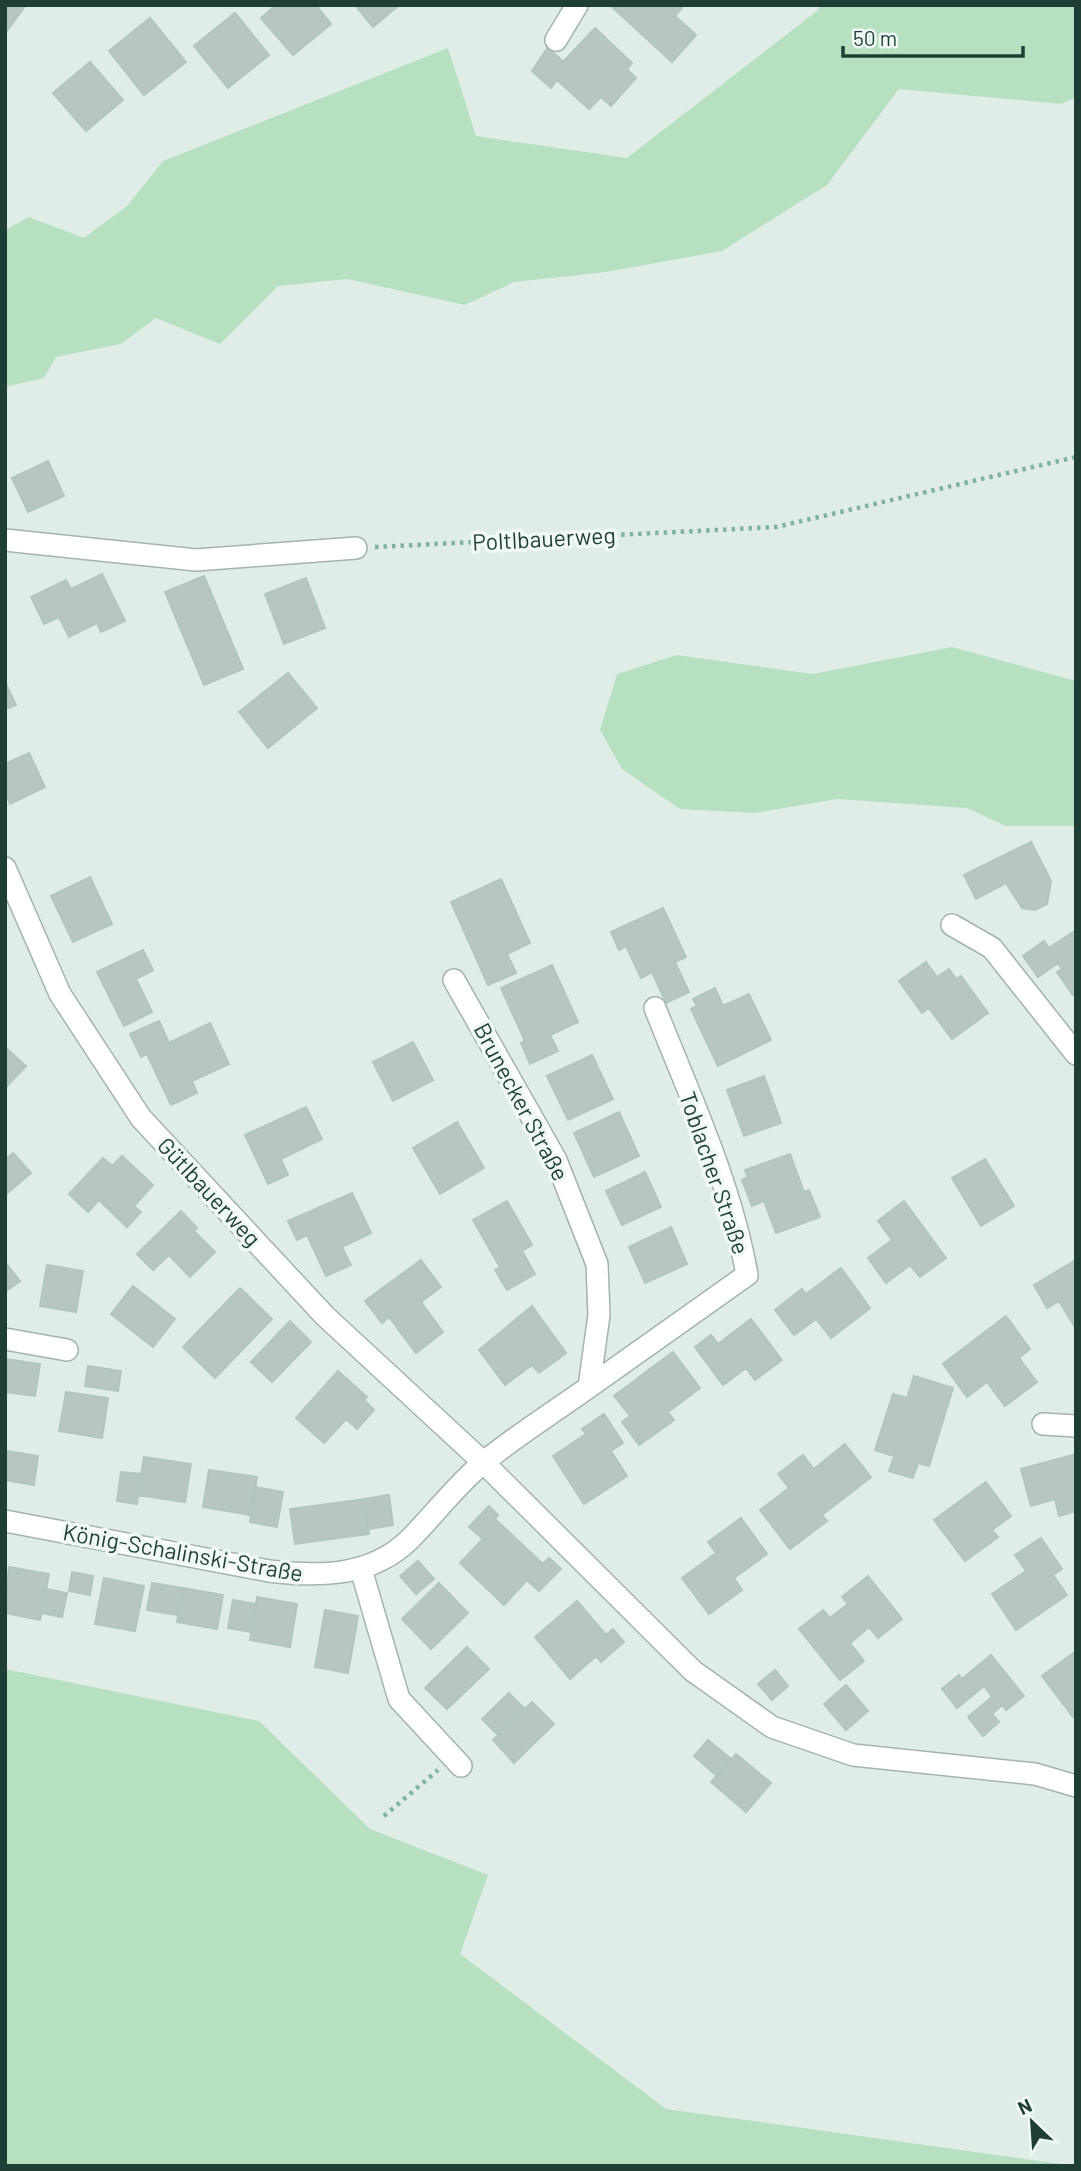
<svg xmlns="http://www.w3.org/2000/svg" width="1081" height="2171" font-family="Barlow,sans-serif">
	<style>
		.green { fill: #b6e0c0 }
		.building { fill: #b5c7bf; stroke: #b1c7bd; stroke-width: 2 }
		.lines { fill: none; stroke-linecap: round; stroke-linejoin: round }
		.minor-casing { stroke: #a2b4ad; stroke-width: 24 }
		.path { stroke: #7db3a0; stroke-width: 4.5; stroke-dasharray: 3.5 5; stroke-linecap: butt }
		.minor { stroke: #fff; stroke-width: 21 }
		.labels { text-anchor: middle; stroke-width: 7; stroke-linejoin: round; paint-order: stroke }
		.street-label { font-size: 23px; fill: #1f3e35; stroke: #f0f9f4 }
	</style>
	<rect width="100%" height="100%" fill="#e0ece6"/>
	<path class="green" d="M820,5H1076V97L1061,104L899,89L827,185L722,251L606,272L514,282L465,305L347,279L278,286L220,344L156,318L121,344L56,357L44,378L5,387V230L29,217L84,238L127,206L163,161L448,48L476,136L627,158L817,11Z
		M952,647L1076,681V826H1006L967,808L837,799L755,813L680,809L622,769L600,730L617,674L677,655L813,674Z
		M5,1669L259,1721L370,1829L488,1875L460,1954L666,2109L1076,2166H5Z"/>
	<path class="building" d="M5,5H26L6,32L5,31Z
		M276,5H316L331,24L293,55L261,18Z
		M355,5H399L373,27Z
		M614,5H678L682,8L675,16L696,35L672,62L612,7Z
		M235,13L269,55L228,88L194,46Z
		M150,18L186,62L144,95L109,51Z
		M595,28L632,63L627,69L636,78L611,106L601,97L589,109L557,80L551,88L532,71L548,47L563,62Z
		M90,62L123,100L86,131L53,93Z
		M48,461L64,496L28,512L12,478Z
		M102,574L125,621L101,632L97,623L69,637L59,617L44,624L31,597L66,580L71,589Z
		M204,576L243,669L204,685L165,592Z
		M306,578L325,628L284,644L265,594Z
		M288,673L317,708L268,748L239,712Z
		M5,682L16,705L5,709Z
		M29,753L45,787L10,804L5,793V764Z
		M1031,842L1051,881L1047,904L1035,910L1022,908L1006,883L976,899L964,875Z
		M90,877L112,924L73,942L51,896Z
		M501,879L530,943L507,954L516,973L488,985L451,902Z
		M663,908L686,957L675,962L689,992L666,1003L652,972L641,978L626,946L619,950L611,932Z
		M1076,930V993L1073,995L1057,972L1062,969L1058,963L1038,977L1023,956L1044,941L1049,948Z
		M143,950L153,970L136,979L152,1012L124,1026L97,972Z
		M926,962L937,977L949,969L956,979L961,976L988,1013L952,1039L929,1008L922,1013L899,981Z
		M552,965L578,1022L550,1035L558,1051L530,1064L521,1043L525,1041L501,988Z
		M715,988L723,1006L749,994L771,1040L718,1066L691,1009L697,1006L693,999Z
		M159,1021L169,1043L210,1023L229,1064L192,1081L197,1093L171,1105L147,1054L141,1057L130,1034Z
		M413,1042L433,1080L393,1101L373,1062Z
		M5,1047L26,1066L5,1088Z
		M592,1055L613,1099L568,1120L547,1076Z
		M764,1076L781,1123L744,1136L727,1090Z
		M306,1107L322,1139L281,1159L288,1175L268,1184L245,1135Z
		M619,1112L639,1156L594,1177L574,1133Z
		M457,1122L484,1168L440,1194L413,1148Z
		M13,1153L31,1173L5,1195V1160Z
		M790,1154L804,1192L809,1190L820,1217L776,1233L764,1201L752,1206L742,1180L748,1177L745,1170Z
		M122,1156L153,1185L134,1206L141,1212L127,1227L99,1200L88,1212L69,1194L103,1158L112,1166Z
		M985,1159L1014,1206L981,1226L952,1178Z
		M645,1172L661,1207L622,1225L606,1191Z
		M352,1193L371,1233L342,1247L351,1265L326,1276L307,1235L297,1240L288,1221Z
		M507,1201L532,1245L522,1251L535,1274L507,1290L495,1270L500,1267L473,1220Z
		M904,1201L946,1258L920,1277L910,1265L886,1283L868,1258L892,1240L878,1221Z
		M181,1211L197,1228L194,1231L215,1252L190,1277L169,1255L153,1270L137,1254Z
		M671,1227L687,1264L645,1283L629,1247Z
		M421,1260L441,1287L421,1302L443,1332L416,1353L389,1317L382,1323L365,1301Z
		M1076,1260V1329L1059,1301L1047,1308L1034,1285Z
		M5,1262L20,1281L5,1292Z
		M47,1265L83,1271L76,1312L40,1306Z
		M841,1268L870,1308L831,1338L816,1319L794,1335L775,1310L802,1289L806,1294Z
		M133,1286L175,1319L153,1347L111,1314Z
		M240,1288L272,1319L215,1378L183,1347Z
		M532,1306L566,1353L539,1373L532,1365L505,1385L479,1350Z
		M1006,1316L1030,1349L1019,1358L1037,1382L1005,1406L987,1382L967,1397L943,1364Z
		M751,1319L782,1360L755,1380L746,1368L723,1385L695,1347L711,1335L718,1344Z
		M290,1321L311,1342L272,1382L251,1362Z
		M673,1352L700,1388L668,1412L674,1420L639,1445L622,1422L630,1416L614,1396Z
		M5,1359L40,1364L35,1396L5,1392Z
		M88,1366L121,1371L118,1391L85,1386Z
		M338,1371L367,1397L364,1400L374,1410L357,1429L346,1419L324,1443L296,1418Z
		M914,1376L953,1388L929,1466L918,1463L913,1478L889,1471L894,1456L875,1450L893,1394L907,1398Z
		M66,1392L108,1398L102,1438L59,1431Z
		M604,1414L623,1443L611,1451L627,1476L584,1504L553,1456L586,1434L582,1429Z
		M845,1444L871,1477L822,1515L827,1521L790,1549L760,1510L789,1488L778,1474L803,1455L814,1469Z
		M7,1451L38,1456L34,1485L5,1480Z
		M1076,1454V1511L1059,1516L1055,1499L1031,1506L1021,1469Z
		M144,1457L191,1464L185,1502L138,1495Z
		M209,1470L257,1477L251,1515L203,1507Z
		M121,1472L141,1474L137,1504L117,1501Z
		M986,1482L1011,1516L992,1530L998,1537L965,1561L934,1520Z
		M255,1487L283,1492L277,1527L250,1522Z
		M389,1495L393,1525L368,1529L364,1499Z
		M364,1499L369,1534L295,1544L290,1509Z
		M489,1506L498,1515L495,1519L543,1564L549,1558L561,1569L539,1591L527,1580L504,1605L460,1563L483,1539L469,1527Z
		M741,1518L767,1554L734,1578L742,1590L709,1614L682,1578L716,1553L708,1542Z
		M1041,1538L1062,1569L1053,1575L1067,1595L1016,1630L992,1594L1026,1571L1015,1555Z
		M418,1561L434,1579L416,1594L400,1576Z
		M9,1567L49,1574L40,1620L5,1613Z
		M72,1572L93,1576L90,1595L69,1591Z
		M868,1576L902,1619L878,1638L869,1627L850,1643L864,1661L840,1680L799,1629L823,1610L830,1618L848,1604L842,1597Z
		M104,1578L144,1586L135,1631L95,1624Z
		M152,1583L183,1588L178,1615L147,1610Z
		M439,1583L468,1613L431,1649L402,1619Z
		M183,1588L223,1595L217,1629L177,1622Z
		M46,1589L67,1593L62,1617L41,1613Z
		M257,1597L297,1604L290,1647L250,1640Z
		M233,1600L256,1604L251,1632L228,1628Z
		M577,1601L606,1635L613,1629L624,1642L601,1662L596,1656L570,1679L535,1637Z
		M325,1610L358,1616L348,1673L315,1667Z
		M467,1647L489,1669L447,1709L425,1688Z
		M1076,1651V1715L1073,1717L1042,1676Z
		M991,1655L1024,1696L1006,1710L1002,1705L992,1714L999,1722L983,1736L968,1717L992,1697L984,1686L957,1708L942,1689L959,1675L962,1679Z
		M775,1670L788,1686L772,1700L758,1684Z
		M846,1685L868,1711L846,1730L824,1704Z
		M509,1693L525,1709L498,1735L482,1719Z
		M532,1702L554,1724L514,1763L493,1740Z
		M708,1740L731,1759L717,1776L694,1756Z
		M736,1754L771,1783L746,1812L711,1782Z"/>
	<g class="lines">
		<defs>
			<path id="minor" d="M556,40L577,5
				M5,540L196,560L356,548
				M5,868L60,994L141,1118L325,1316L484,1463L693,1671L772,1727L853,1755L1035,1774L1076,1786
				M952,925L992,948L1076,1054
				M5,1339L67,1350
				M589,1387L747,1275C731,1183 689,1094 655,1008
				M1043,1424L1076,1426
				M5,1521L269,1571C319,1577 372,1577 410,1539C435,1514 456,1485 484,1462C517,1435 554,1412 589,1387L599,1315L597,1264L556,1160L454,980
				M361,1569L399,1699L461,1766"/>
		</defs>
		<use href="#minor" class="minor-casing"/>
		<path class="path" d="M375,547L776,527L1076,457
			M384,1816L438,1770"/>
		<use href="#minor" class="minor"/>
	</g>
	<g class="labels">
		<g class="street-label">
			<text transform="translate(544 539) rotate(-3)" y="8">Poltlbauerweg</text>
			<text transform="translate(521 1102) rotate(62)" y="8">Brunecker Straße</text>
			<text transform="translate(714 1173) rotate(71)" y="8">Toblacher Straße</text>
			<text transform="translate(209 1192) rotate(47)" y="8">Gütlbauerweg</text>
			<text transform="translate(183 1553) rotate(10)" y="8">König-Schalinski-Straße</text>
		</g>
	</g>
	<rect width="1081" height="2171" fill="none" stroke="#1f3e35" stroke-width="14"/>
	<g transform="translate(1032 2122) rotate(335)" stroke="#f0f9f4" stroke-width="5" paint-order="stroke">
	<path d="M0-5L12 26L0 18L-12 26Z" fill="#1f3e35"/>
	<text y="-10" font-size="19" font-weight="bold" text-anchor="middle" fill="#1f3e35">N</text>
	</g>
	<path d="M843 46v10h180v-10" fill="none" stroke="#1f3e35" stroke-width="3.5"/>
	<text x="853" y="46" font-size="21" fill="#1f3e35" stroke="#f0f9f4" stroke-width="5" paint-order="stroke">50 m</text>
</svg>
